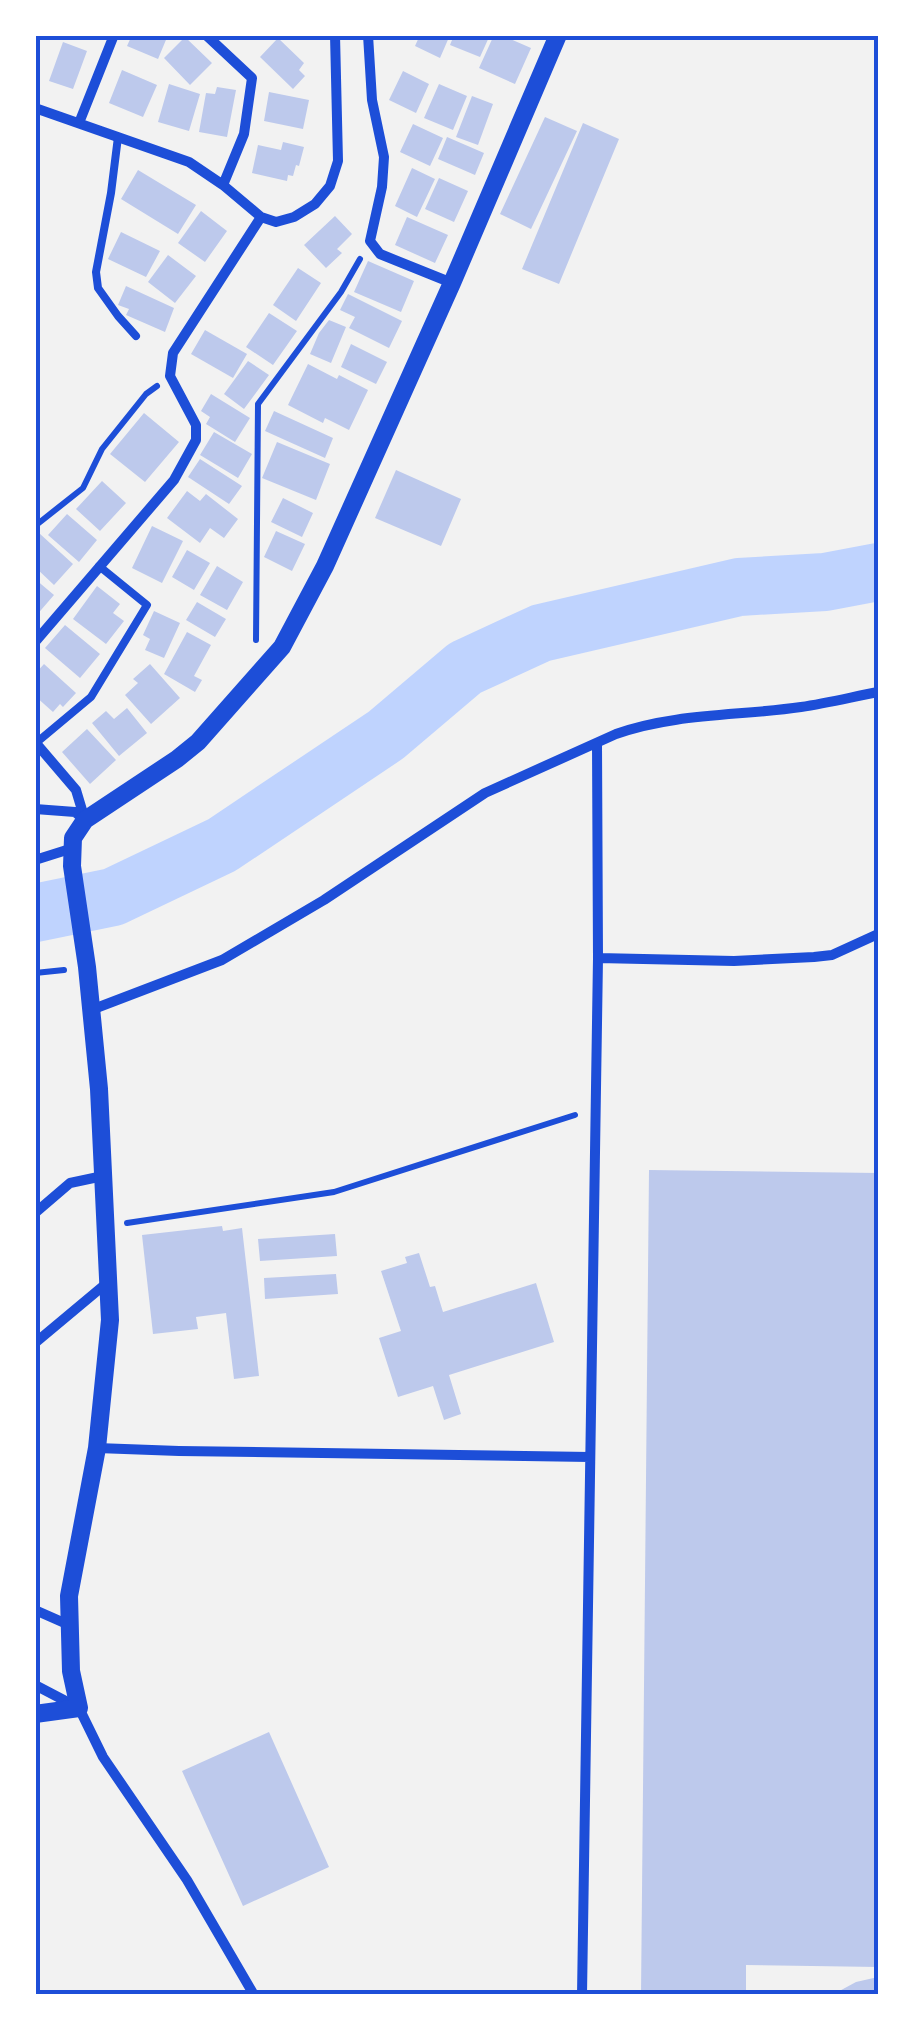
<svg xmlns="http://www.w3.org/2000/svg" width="913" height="2030" font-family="Overpass,sans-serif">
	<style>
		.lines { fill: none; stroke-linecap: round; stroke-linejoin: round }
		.river { stroke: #bfd3fe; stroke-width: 58 }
		.building { fill: #bdc9ec }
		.path { stroke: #1d4ed8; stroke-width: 6 }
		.service { stroke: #1d4ed8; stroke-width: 8 }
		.minor { stroke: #1d4ed8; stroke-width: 10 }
		.tertiary { stroke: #1d4ed8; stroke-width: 18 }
		.neatline { fill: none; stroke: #1d4ed8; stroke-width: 4 }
	</style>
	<rect width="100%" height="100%" fill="#f2f2f2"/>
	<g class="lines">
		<path class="river" d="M35,913L113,897L222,845L386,735L465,668L541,633L739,587L825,582L878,572"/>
	</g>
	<path class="building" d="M132,35H168L158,59L127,46Z
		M420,35H450L440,58L415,46Z
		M454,35H490L480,57L450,45Z
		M494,35H501L531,48L515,84L479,68Z
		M185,37L212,63L190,85L164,58Z
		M278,38L304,63L299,70L305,76L293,89L260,57Z
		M63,42L87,51L73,89L49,81Z
		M122,70L157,85L143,117L109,103Z
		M403,71L429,84L416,113L389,100Z
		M169,84L200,94L189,131L158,122Z
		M439,84L467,96L453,130L424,118Z
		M217,87L236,90L227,137L199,132L206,93L215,94Z
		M269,92L309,100L303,129L264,121Z
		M472,96L493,104L478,145L456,137Z
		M545,117L577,131L531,229L500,214Z
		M583,123L619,139L559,284L522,269Z
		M413,124L443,138L430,166L400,152Z
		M447,137L484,153L475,175L438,159Z
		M283,142L304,147L299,166L296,165L293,176L288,175L287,181L252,173L258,145L281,150Z
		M412,168L435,179L417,217L395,206Z
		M138,170L196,205L178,234L121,199Z
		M439,178L468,191L454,222L425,209Z
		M201,211L227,231L205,262L178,243Z
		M335,216L352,234L337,249L342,253L326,268L304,245Z
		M407,217L448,235L435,263L395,245Z
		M121,232L160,251L146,277L108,259Z
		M168,255L196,276L175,303L148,282Z
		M368,261L414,281L401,312L354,292Z
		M298,268L321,283L296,321L273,305Z
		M126,286L174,308L165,332L126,315L129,309L118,305Z
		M348,294L402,321L389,348L349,328L355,317L340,310Z
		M269,313L297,331L273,365L246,347Z
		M329,320L346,327L331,363L310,354L319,333Z
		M205,330L247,354L233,378L191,354Z
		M351,344L387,362L376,384L341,367Z
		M248,361L269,375L244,409L224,394Z
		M308,364L337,379L339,375L368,390L349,430L325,418L323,423L288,405Z
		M211,394L250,418L235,442L206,424L210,417L201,411Z
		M274,411L333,438L325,458L265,431Z
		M144,413L179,442L145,482L110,454Z
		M214,432L252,454L238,478L200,455Z
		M277,442L330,464L316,500L262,478Z
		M200,459L242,486L229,504L188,477Z
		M396,470L461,499L441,546L375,518Z
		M102,481L126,503L100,531L76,509Z
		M187,491L200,501L206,494L238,519L224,538L210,528L200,543L167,518Z
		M283,498L313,513L302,537L271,522Z
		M67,514L97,540L79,562L48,535Z
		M152,526L183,541L162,583L132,568Z
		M276,531L305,544L292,571L264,557Z
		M39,533L73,564L54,585L35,567V537Z
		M187,550L210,563L194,590L172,577Z
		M217,566L243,582L227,610L200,595Z
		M35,579L54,595L35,617Z
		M97,586L120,604L113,613L124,621L106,644L73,619Z
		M197,602L226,619L215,637L186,620Z
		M154,611L180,623L164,658L145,650L150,639L143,635Z
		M65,625L100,654L80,678L45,648Z
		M187,632L211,645L194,676L202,680L195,692L164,674Z
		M44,664L76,693L63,707L60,704L53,712L35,696V674Z
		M150,664L180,698L151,724L125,695L138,683L133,679Z
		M127,708L147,733L119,756L92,723L106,711L114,719Z
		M87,729L116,760L90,784L62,752Z
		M649,1170L878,1173V1967L746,1965V1995H641Z
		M222,1226L223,1231L242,1228L259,1376L234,1379L226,1313L196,1317L198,1329L153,1334L142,1235Z
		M335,1234L337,1256L260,1261L258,1239Z
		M419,1253L430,1287L435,1286L443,1312L536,1283L554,1342L449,1375L461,1414L444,1420L433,1386L398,1397L379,1338L401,1331L381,1271L407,1263L405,1257Z
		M336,1274L338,1294L265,1299L264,1278Z
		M269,1732L329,1867L243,1906L182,1771Z
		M878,1977V1995H832L856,1982Z"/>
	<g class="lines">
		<path class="path" d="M35,526L83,488L102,449L146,394L157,386
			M256,640L258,404L341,292L360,259
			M35,973L64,970
			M127,1223L334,1192L575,1115"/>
		<path class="service" d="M118,137L111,193L96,272L98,288L118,316L136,336
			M36,743L91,697L147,605L99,566"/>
		<path class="minor" d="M206,35L252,78L244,134L223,185
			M368,35L372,100L384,157L382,187L370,241L380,254L452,283
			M35,108L189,162L223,185L261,217L276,222L294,217L315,204L330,186L338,161L335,35
			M79,123L114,35
			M35,642L174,480L196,440V425L170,376L173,353L261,217
			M35,742L76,790L85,820
			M35,809L75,812L85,820
			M35,860L73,848
			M598,958L734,961L814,957L832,955L878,934
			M91,1010L222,960L324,900L485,793L616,734C675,713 740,716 801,707C827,703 852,697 878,692
			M35,1213L70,1183L103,1176
			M35,1343L108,1282
			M97,1448L179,1451L590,1457
			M35,1610L69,1625
			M35,1685L79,1708L103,1757L187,1880L254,1995
			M582,1995L598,958L597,743"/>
		<path class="tertiary" d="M35,1714L79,1708L71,1671L69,1596L97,1448L110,1320L99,1089L87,967L72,866L73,838L85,820L177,759L198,742L282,647L325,566L452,283L558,35"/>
	</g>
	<rect width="913" height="2030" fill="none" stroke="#ffffff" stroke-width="75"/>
	<rect x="38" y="38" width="838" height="1954" class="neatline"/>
</svg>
